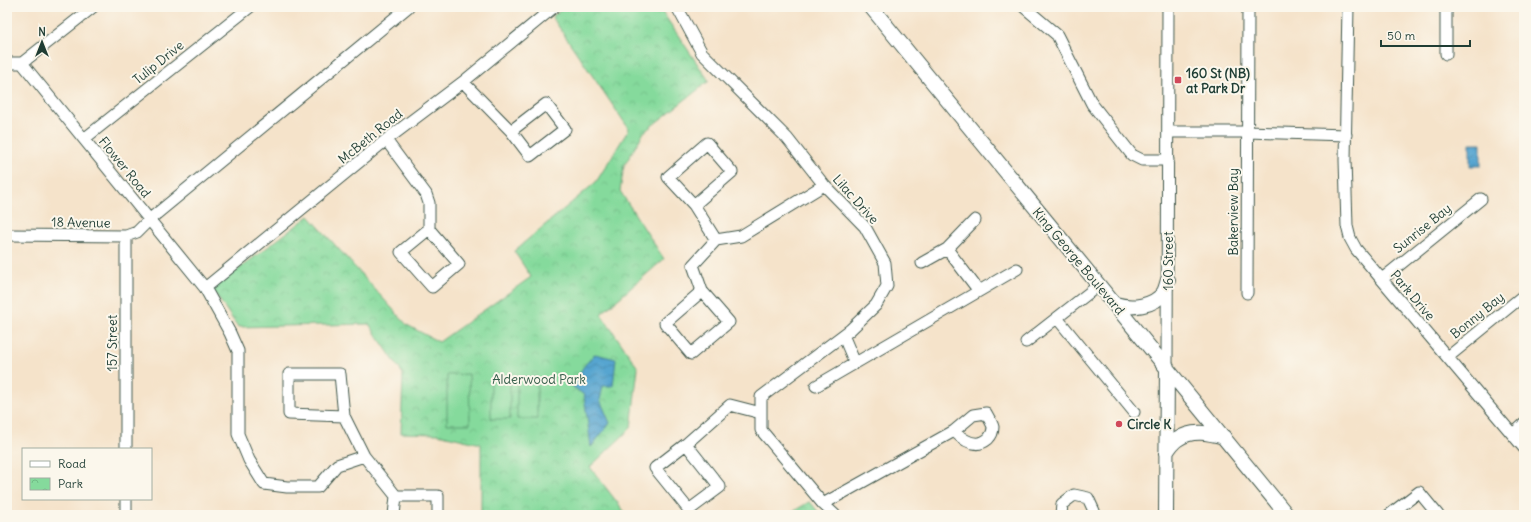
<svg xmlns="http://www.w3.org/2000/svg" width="1531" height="522" font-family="Delius,sans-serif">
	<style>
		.park { fill: url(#park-crowns); stroke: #528c68 }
		.pitch { fill: #85da9c; stroke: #528c68 }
		.water { fill: url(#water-waves); stroke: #3a7182 }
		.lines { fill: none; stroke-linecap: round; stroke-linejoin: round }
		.minor-casing { stroke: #3f564a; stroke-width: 13 }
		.major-casing { stroke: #3f564a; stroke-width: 16 }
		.minor { stroke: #fff; stroke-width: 11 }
		.major { stroke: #fff; stroke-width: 14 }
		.poi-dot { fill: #d1495b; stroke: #fbf7ec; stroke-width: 1.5 }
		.labels { text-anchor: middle; stroke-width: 4; stroke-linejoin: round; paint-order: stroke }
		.street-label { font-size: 13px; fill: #1f3d34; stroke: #fbf7ec }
		.poi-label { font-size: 13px; font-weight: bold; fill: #1f3d34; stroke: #fbf7ec; text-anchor: start }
		.park-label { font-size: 13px; fill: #335c49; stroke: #fbf7ec }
	</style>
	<defs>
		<pattern id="park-crowns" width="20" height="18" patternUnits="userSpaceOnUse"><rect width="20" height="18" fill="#85da9c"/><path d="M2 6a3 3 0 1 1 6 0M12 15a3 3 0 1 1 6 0" fill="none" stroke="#72bc87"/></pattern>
		<pattern id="water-waves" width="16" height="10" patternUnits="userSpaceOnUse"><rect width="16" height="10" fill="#56a5d0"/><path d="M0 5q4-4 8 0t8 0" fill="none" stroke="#4788aa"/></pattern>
	</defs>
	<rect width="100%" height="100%" fill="#fbf7ec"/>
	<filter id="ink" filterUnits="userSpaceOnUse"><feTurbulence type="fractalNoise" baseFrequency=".025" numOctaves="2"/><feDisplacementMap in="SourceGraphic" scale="8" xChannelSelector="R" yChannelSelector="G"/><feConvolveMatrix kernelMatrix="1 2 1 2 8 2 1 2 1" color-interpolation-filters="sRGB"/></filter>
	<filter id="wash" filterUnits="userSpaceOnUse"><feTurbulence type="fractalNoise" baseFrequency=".012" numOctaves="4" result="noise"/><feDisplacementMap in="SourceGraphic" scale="16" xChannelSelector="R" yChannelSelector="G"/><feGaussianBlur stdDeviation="0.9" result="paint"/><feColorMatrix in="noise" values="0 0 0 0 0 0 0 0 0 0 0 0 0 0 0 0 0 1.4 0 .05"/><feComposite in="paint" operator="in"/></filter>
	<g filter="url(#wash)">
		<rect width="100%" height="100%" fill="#f5e3ca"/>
		<path class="park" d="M564,7H659L709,81L644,132L624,166L620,191L664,259L601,314L638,368L631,428L590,467L627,515H481V444L438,434L401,433L403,374L369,324L238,327L212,289L309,216L407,325L439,342L531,277L514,251L596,182L629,129L552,17Z
			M810,502L821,515H787L809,502Z"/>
		<path class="pitch" d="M469,374L470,424H447V375Z
			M491,377H510V419H491Z
			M517,377H537V419H517Z"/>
		<path class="water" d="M1470,143H1481V166H1470Z
			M595,354L616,359L613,386H603L600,400L610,423L591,447L584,395L572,386L584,366Z"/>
	</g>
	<g filter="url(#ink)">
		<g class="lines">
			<defs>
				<path id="minor" d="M677,7L702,53L787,138L824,185L865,227L885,263L887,286L876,305L850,330L761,397V430L823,504L835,515
					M1024,7L1057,35L1092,104L1132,155L1142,160H1168
					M1348,7L1345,160L1347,226L1350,238L1356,249L1524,448
					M1446,7V54
					M7,63H22
					M22,63L205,288L230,333L238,351V434L249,460L264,484L287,487H318L337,465L364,456
					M22,63L93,7
					M463,82L511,131
					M546,104L565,129L530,156L511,131Z
					M1168,132H1248L1346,135
					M84,139L250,7
					M386,140L426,194L429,203V229L459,264L432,287L401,252L429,229
					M707,143L732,172L694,205L668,177Z
					M694,205L716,240L693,265L702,291
					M975,220L947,249L979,291
					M7,235L126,236L137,232L149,220L408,7
					M126,236V449
					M716,240L741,236L824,185
					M922,263L947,249
					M1382,279L1481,199
					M205,288L386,140L463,82L554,7
					M702,291L729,322L691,354L665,323Z
					M1247,293L1248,7
					M1057,318L1134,412
					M843,335L855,363
					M1026,342L1099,285
					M1448,357L1524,295
					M1167,367L1168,7
					M816,386L1017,269
					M344,416L289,414V374H340L344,416L364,456L396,496L394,515
					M1513,434L1524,424
					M686,444L720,487L689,510L655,468L686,444L730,405L761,413
					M396,496H438V515
					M126,499V515
					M823,504L954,431L973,415L986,413C988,417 992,423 993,427C993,431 991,436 988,439C976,449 963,440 954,431
					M1061,515L1062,504L1074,495L1088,498L1094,511L1093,515
					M1389,515L1419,492L1438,515"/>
				<path id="major" d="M871,7L1287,515
					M1115,304C1131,309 1154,307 1164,292C1166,288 1167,283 1168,280
					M1166,453C1169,448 1173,442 1178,439C1192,429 1209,433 1224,437
					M1166,515L1167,367"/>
			</defs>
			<use href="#minor" class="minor-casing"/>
			<use href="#major" class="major-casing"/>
			<use href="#minor" class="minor"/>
			<use href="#major" class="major"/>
		</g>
	</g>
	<g class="poi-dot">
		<rect x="1174" y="76" width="8" height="8" rx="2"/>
		<circle cx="1119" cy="424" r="4"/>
	</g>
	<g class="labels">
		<g class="street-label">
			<text transform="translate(158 62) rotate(-39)" y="5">Tulip Drive</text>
			<text transform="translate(370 136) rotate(-39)" y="5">McBeth Road</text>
			<text transform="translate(125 167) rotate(51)" y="5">Flower Road</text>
			<text transform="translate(856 199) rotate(48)" y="5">Lilac Drive</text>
			<text transform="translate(1233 212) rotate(-90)" y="5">Bakerview Bay</text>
			<text transform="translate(81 222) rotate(1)" y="5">18 Avenue</text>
			<text transform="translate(1422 228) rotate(-39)" y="5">Sunrise Bay</text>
			<text transform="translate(1079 261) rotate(50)" y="5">King George Boulevard</text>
			<text transform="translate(1168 261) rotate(-90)" y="5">160 Street</text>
			<text transform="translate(1413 295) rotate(50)" y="5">Park Drive</text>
			<text transform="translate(1477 315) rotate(-39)" y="5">Bonny Bay</text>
			<text transform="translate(112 343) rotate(-90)" y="5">157 Street</text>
		</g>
		<g class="poi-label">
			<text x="1186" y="78">160 St (NB)<tspan x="1186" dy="15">at Park Dr</tspan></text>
			<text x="1127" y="429">Circle K</text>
		</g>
		<g class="park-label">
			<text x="539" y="384">Alderwood Park</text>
		</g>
	</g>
	<rect width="1531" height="522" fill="none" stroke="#fbf7ec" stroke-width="24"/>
	<rect x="22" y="448" width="130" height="52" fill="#fbf7ec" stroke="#a3ada2"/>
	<rect x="30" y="461" width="20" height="6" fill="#ffffff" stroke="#a3ada2"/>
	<text x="58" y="468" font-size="12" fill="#1f3d34">Road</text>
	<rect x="30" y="478" width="20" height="12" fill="url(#park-crowns)" stroke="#a3ada2"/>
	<text x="58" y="488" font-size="12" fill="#1f3d34">Park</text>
	<g transform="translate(42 42)" stroke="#fbf7ec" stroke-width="3" paint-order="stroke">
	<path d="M0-3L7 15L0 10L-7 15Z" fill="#1f3d34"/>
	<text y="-6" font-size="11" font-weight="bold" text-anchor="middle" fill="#1f3d34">N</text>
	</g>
	<path d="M1381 40v6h89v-6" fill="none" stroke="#1f3d34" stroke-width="2"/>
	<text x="1387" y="40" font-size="12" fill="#1f3d34" stroke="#fbf7ec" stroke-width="3" paint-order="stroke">50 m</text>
</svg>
